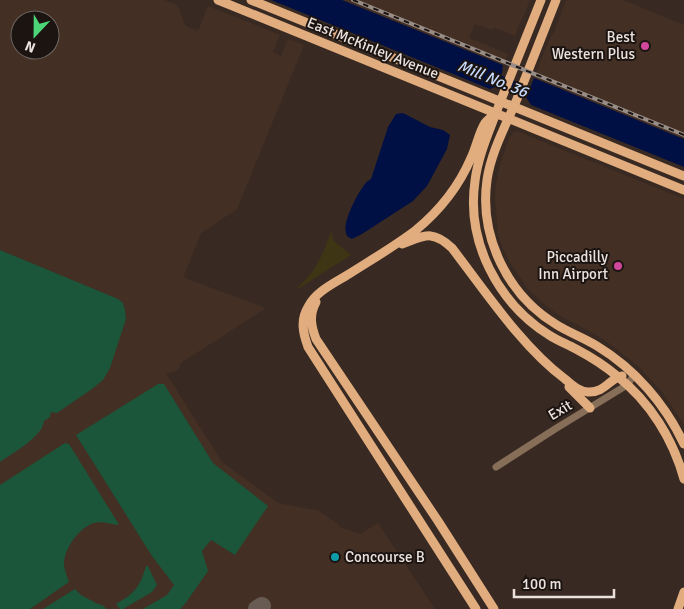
<svg xmlns="http://www.w3.org/2000/svg" width="684" height="609" font-family="Signika,sans-serif">
	<style>
		.built { fill: #432f23; fill-rule: evenodd }
		.green { fill: #1b553a }
		.sand { fill: #3d3514 }
		.water { fill: #001044 }
		.lines { fill: none; stroke-linecap: round; stroke-linejoin: round }
		.canal { stroke: #001044; stroke-width: 7 }
		.taxiway { stroke: #685b54; stroke-width: 18 }
		.minor { stroke: #876e58; stroke-width: 7 }
		.major { stroke: #e1ad7f; stroke-width: 9 }
		.rail-casing { stroke: #988c86; stroke-width: 4 }
		.rail { stroke: #1b1411; stroke-width: 2; stroke-dasharray: 5.5; stroke-linecap: butt }
		.hotel-dot { fill: #d1479c; stroke: #1b1411; stroke-width: 2 }
		.culture-dot { fill: #0f9aa8; stroke: #1b1411; stroke-width: 2 }
		.labels { text-anchor: middle; stroke-width: 4; stroke-linejoin: round; paint-order: stroke }
		.poi-label { font-size: 15px; fill: #ece2dd; stroke: #1b1411; text-anchor: end }
		.street-label { font-size: 15px; fill: #ece2dd; stroke: #1b1411 }
		.water-label { font-size: 16px; font-style: italic; fill: #c6dafc; stroke: #1b1411 }
	</style>
	<rect width="100%" height="100%" fill="#382a22"/>
	<path class="built" d="M0,0H164L177,5L186,26L198,31L208,6L280,35L273,52L281,56L288,39L304,45L237,209L201,233L184,276L185,278L246,301L266,308L181,363L179,369L173,372L166,373L222,462L278,503L319,511L338,524L340,527L360,534L378,523L435,609H0ZM20,20H50V50H20Z
		M342,0H530L524,16L519,25L515,36L495,28L491,30L475,24L469,38L508,54L503,65Z
		M566,0H623L684,25V139L534,78L548,42L554,32Z
		M514,132H519L684,199V425L663,393L638,366L610,344L593,333L562,317L546,306L527,288L511,264L503,249L498,233L495,198L496,183L500,165L509,138Z"/>
	<path class="green" d="M0,250L118,299L123,303L125,310L126,319L110,368L103,380L92,389L57,413L51,412L50,417L44,421C43,425 42,429 39,432C29,444 13,453 0,462Z
		M158,384H164L213,463L268,506L235,555L211,540L202,551L208,571L185,604L180,609H143L167,595L174,585L152,556L76,435Z
		M65,443L69,444L118,523V525C110,524 101,521 94,523C79,528 65,547 64,563C64,569 67,576 69,582L30,609H0V485Z
		M146,566H148L157,585L152,592L123,609H120L116,604C135,593 140,587 146,566Z
		M75,589L81,595L96,603L104,606L106,609H43Z"/>
	<path class="sand" d="M332,230L333,240L351,255L298,289L297,288C318,269 322,255 332,230Z"/>
	<path class="water" d="M271,0H342L503,65L502,73L498,86L490,89Z
		M534,78L684,139V167L531,105L526,97Z
		M403,113L430,127L443,130L450,135L447,149L427,186L413,201L362,234L352,239C348,237 347,237 346,233C342,223 358,192 365,184C366,182 369,180 371,179L388,127L396,114Z"/>
	<g class="lines">
		<path class="canal" d="M493,76L536,93"/>
		<path class="taxiway" d="M257,609L262,606"/>
		<path class="minor" d="M496,467L555,429L627,385L634,375"/>
		<path class="major" d="M218,0L684,190
			M251,0L684,176
			M541,0C527,35 513,70 499,105C490,130 478,155 475,181C466,242 498,303 549,335C558,341 567,344 576,349C591,357 604,365 617,376C650,402 673,439 684,479
			M556,0C543,33 530,66 517,99C506,125 491,152 487,180C479,237 508,296 557,325C570,333 584,338 597,346C635,369 665,404 684,444
			M402,244C424,236 432,229 452,248C485,291 522,347 565,379C572,385 578,391 588,392C605,393 611,377 622,376
			M316,302C309,315 311,326 316,339L438,521L494,609
			M569,387L590,408
			M476,609L308,347C303,333 300,320 308,307C316,291 335,283 349,274C371,260 395,246 416,230C439,211 459,186 471,158C476,148 479,132 485,123C488,119 493,116 496,113
			M678,609L684,592"/>
		<defs>
			<path id="rail" d="M353,0L684,135"/>
		</defs>
		<use href="#rail" class="rail-casing"/>
		<use href="#rail" class="rail"/>
	</g>
	<g class="hotel-dot">
		<circle cx="645" cy="46" r="5"/>
		<circle cx="618" cy="266" r="5"/>
	</g>
	<circle class="culture-dot" cx="335" cy="557" r="5"/>
	<g class="labels">
		<g class="poi-label">
			<text x="635" y="42">Best<tspan x="635" dy="17">Western Plus</tspan></text>
			<text x="608" y="262">Piccadilly<tspan x="608" dy="17">Inn Airport</tspan></text>
			<text x="345" y="562" text-anchor="start">Concourse B</text>
		</g>
		<g class="street-label">
			<text transform="translate(373 48) rotate(22)" y="5">East McKinley Avenue</text>
			<text transform="translate(560 410) rotate(-31)" y="5">Exit</text>
		</g>
		<g class="water-label">
			<text transform="translate(493 78) rotate(22)" y="6">Mill No. 36</text>
		</g>
	</g>
	<g transform="translate(35 35) rotate(202)"><circle r="24" fill="#1b1411" stroke="#6f6663"/>
	<path d="M0-4L9 19L0 12L-9 19Z" fill="#4cd677"/>
	<text y="-8" font-size="14" font-weight="bold" text-anchor="middle" fill="#ece2dd">N</text>
	</g>
	<path d="M514 589v8h100v-8" fill="none" stroke="#ece2dd" stroke-width="2.5"/>
	<text x="522" y="589" font-size="15" fill="#ece2dd" stroke="#1b1411" stroke-width="4" paint-order="stroke">100 m</text>
</svg>
